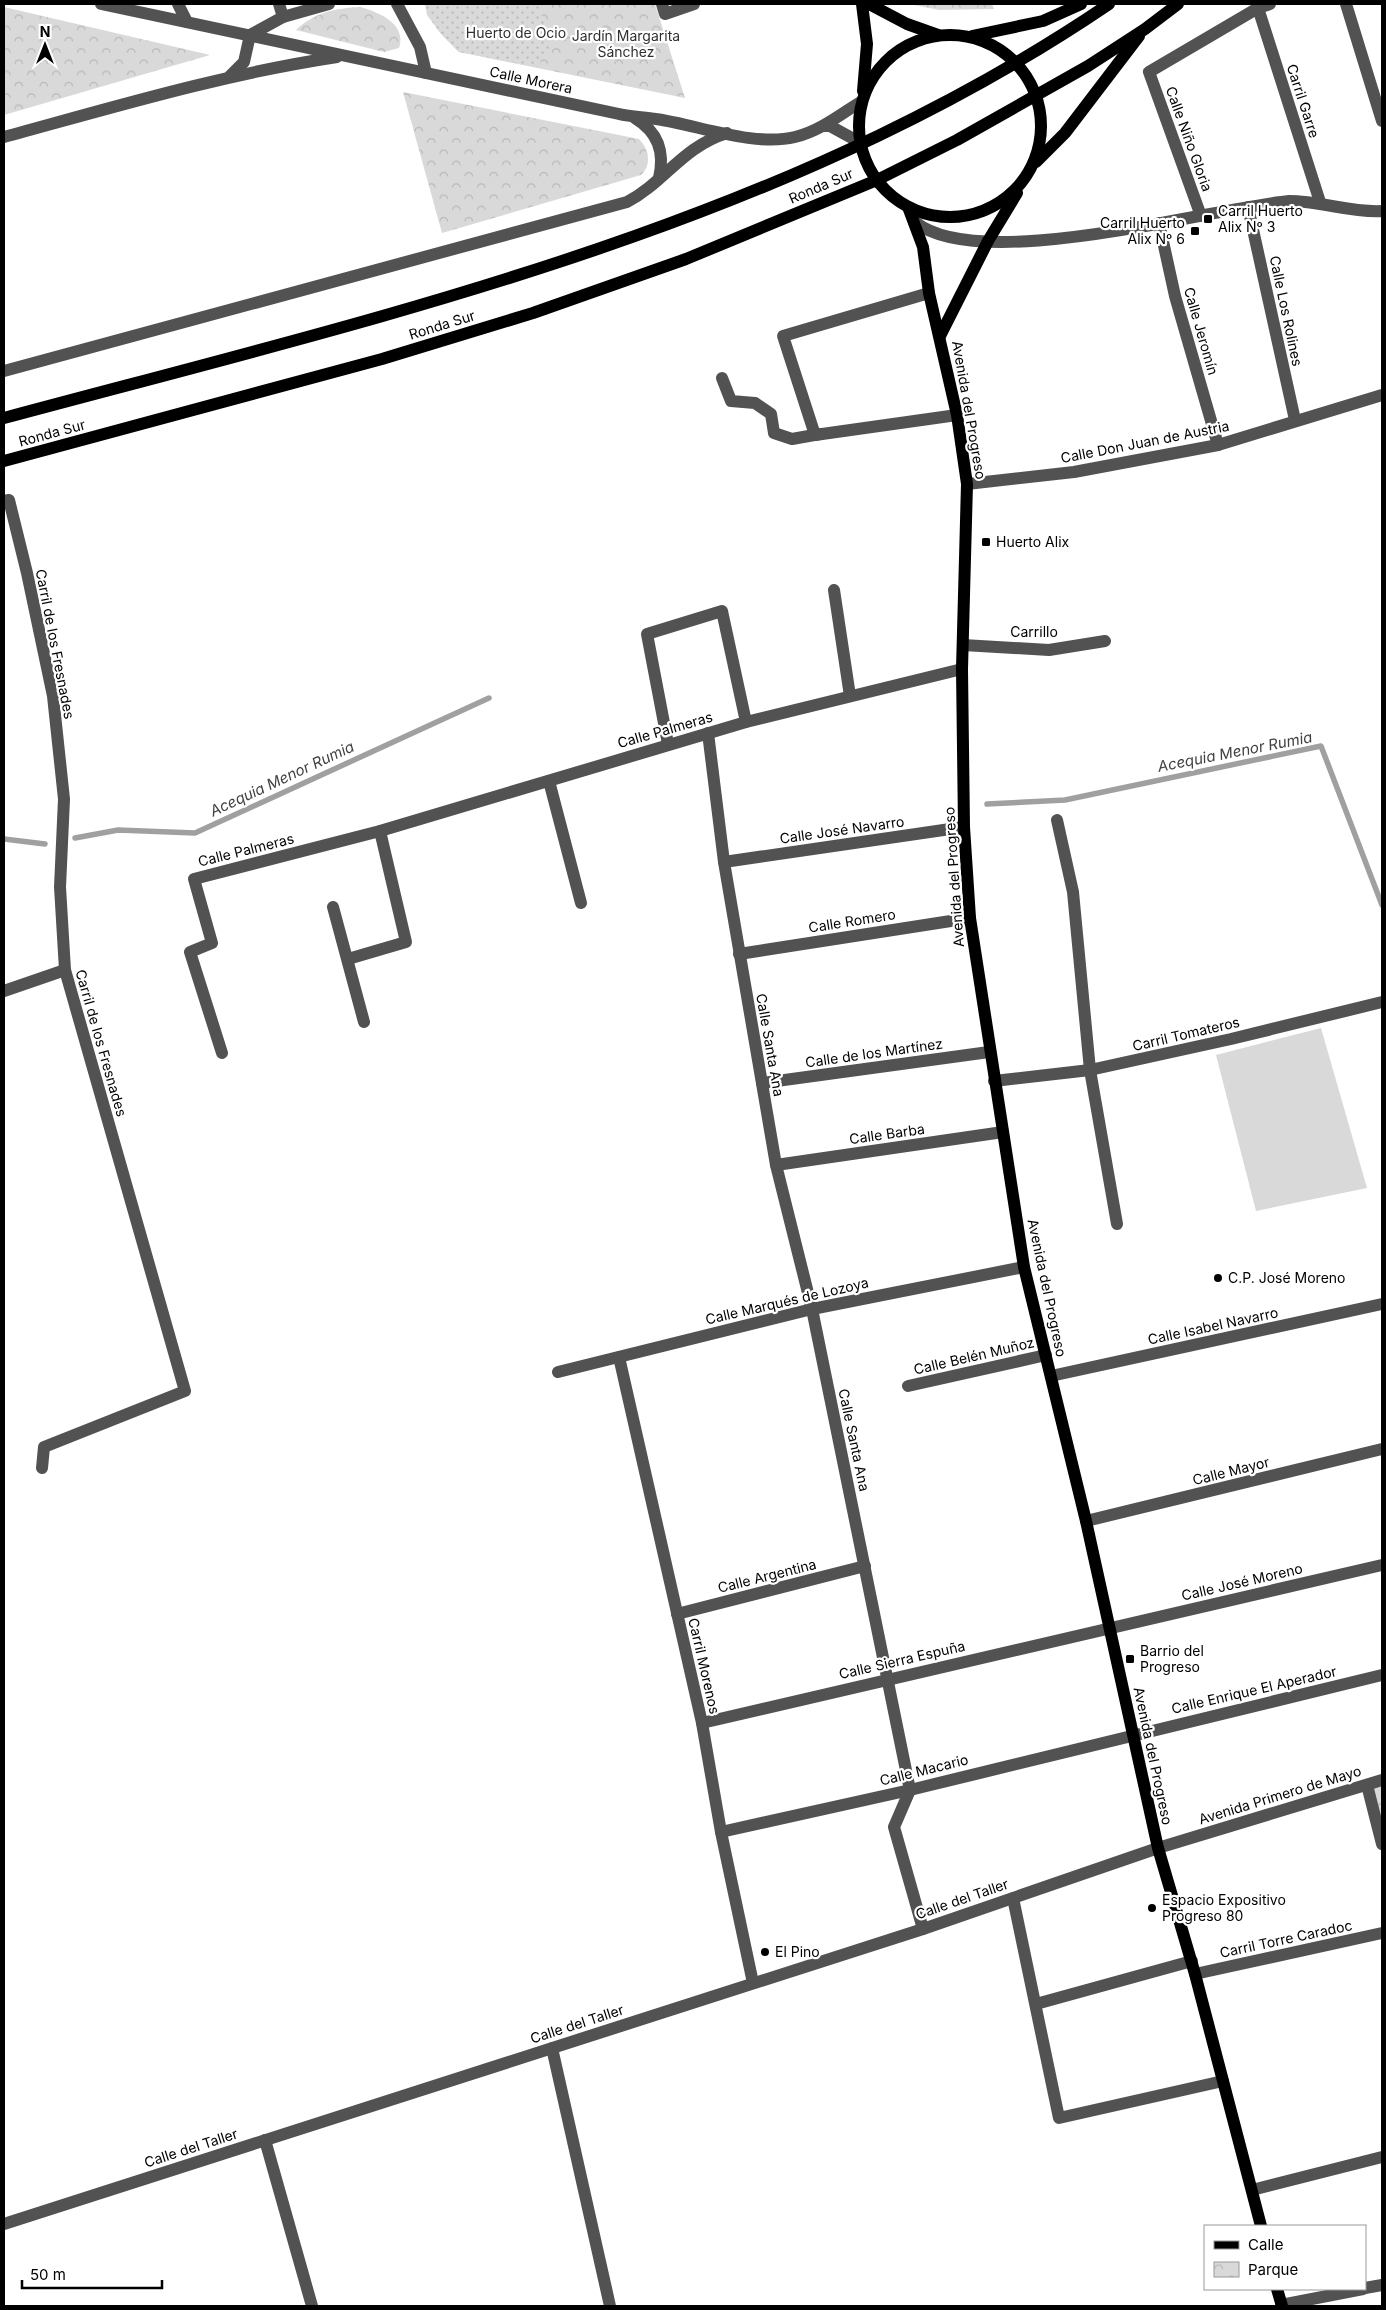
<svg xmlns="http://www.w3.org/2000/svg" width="1386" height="2310" viewBox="0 0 1386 2310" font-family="Inter,sans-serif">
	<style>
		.grass { fill: #d9d9d9 }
		.park { fill: url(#park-crowns) }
		.garden { fill: url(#garden-dots) }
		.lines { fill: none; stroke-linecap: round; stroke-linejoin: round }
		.stream { stroke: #a0a0a0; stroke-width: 5.5 }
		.minor { stroke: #525252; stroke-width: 12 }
		.major { stroke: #000; stroke-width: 12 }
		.poi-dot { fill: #000; stroke: #fff; stroke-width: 2 }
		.labels { text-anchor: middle; stroke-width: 4.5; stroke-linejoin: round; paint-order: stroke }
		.park-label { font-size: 14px; fill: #303030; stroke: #fff }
		.street-label { font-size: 14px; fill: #000; stroke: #fff }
		.poi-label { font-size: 14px; fill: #000; stroke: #fff; text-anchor: start }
		.water-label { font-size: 15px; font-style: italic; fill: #414141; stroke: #fff }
	</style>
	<defs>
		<pattern id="park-crowns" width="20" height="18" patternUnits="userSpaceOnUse" patternTransform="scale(1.25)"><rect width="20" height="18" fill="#d9d9d9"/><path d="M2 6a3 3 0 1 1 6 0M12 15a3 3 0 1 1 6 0" fill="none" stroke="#b8b8b8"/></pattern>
		<pattern id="garden-dots" width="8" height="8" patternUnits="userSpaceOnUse" patternTransform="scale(1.25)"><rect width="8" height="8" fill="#d9d9d9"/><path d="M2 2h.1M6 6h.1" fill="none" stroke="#b8b8b8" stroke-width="1.8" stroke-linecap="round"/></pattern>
	</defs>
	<rect width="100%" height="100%" fill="#fff"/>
	<polygon class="grass" points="1321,1028 1367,1188 1256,1211 1216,1055"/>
	<g class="park">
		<path d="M425,4H655L685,98L459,52C444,37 430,24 425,4Z"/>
		<polygon points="909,4 992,4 994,9 939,10"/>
		<polygon points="4,7 210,55 4,115"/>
		<path d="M360,7C379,12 407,24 399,48L384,52L296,30C313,13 336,8 360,7Z"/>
		<path d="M403,92L639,139C649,149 652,165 641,175L442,233Z"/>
		<polygon points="1382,1780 1382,1844 1367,1785"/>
	</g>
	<polygon class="garden" points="425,4 538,4 552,48 541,58 540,67 459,52 441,34 427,15"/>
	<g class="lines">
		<g class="stream">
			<polyline points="987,804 1065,800 1321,746 1382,905"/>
			<polyline points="75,838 118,830 195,833 489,698"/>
			<polyline points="4,839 45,844"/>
		</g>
		<g class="minor">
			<path d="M101,4L619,114C631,117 644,117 656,119C698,125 753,147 795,137C820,131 841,114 862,101"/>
			<polyline points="178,4 187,22"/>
			<polyline points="279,4 283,17"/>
			<polyline points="397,4 420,47 426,73"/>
			<polyline points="662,4 665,14 694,4"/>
			<polyline points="1346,4 1382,121"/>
			<polyline points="1258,8 1320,202"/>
			<polyline points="250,35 283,17 329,4"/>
			<polyline points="230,76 244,62 250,35"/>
			<path d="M635,118C658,132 665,152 659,178"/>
			<polyline points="823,126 830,126 861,143"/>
			<path d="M4,137C114,107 224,74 337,57"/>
			<polyline points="1248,207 1295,420"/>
			<polyline points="1201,216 1149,72 1258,8 1270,4"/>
			<path d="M915,222C980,274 1206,209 1289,201C1321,201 1352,213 1382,211"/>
			<polyline points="1159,223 1175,296 1218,445"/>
			<polyline points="929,293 783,336 815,435 957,415"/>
			<path d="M4,371L627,202C665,182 682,147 727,133"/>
			<polyline points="722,378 731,401 755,403 771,414 774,433 792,439 820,434"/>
			<polyline points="967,484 1074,472 1218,445 1382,395"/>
			<polyline points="4,501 9,500 27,573 53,696 64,799 60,887 65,970 185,1391 44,1447 42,1468"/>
			<polyline points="834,590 850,696"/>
			<polyline points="963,645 1049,650 1105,641"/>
			<polyline points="708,733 724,862 776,1165 812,1309 910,1790 894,1827 923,1929"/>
			<polyline points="668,744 647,634 722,611 746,722"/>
			<polyline points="549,781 581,903"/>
			<polyline points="1057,820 1073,892 1090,1070 1117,1224"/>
			<polyline points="724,862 964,827"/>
			<polyline points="333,907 364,1022"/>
			<polyline points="739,954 970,918"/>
			<polyline points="348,959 406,942 380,831"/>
			<polyline points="4,991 65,970"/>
			<polyline points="222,1053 190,952 212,943 194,879 380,831 746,722 962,669"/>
			<polyline points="994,1081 1090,1070 1231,1039 1382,1002"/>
			<polyline points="762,1083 989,1052"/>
			<polyline points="776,1165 1003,1132"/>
			<polyline points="619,1357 702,1723 721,1832 753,1983"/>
			<polyline points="558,1372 812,1309 1024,1267"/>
			<polyline points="1051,1376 1382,1304"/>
			<polyline points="908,1386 1046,1355"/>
			<polyline points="1086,1521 1382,1449"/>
			<polyline points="677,1614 865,1566"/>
			<polyline points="702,1723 1382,1565"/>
			<polyline points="1367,1785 1382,1844"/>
			<polyline points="721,1832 910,1790 1382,1675"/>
			<polyline points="1013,1898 1059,2118 1223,2081"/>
			<polyline points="1195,1974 1382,1933"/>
			<polyline points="1036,2004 1192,1961"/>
			<polyline points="552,2048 610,2306"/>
			<polyline points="265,2140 312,2306"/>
			<polyline points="1252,2190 1382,2157"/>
			<polyline points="4,2224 923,1929 1158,1848 1382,1780"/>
			<polyline points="1365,2288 1382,2285"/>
			<polyline points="1281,2305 1363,2289"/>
		</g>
		<g class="major">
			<polyline points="862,4 867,44 863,91"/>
			<polyline points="869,4 907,24 938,35"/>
			<circle cx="950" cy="126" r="91"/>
			<polyline points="972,36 1043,21 1081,4"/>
			<polyline points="1036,162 1065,133 1139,36"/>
			<polyline points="908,207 923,247 929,293 957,415 967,484 962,669 964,827 970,918 1024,1267 1086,1521 1158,1848 1195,1974 1261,2226"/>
			<polyline points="940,336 988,241 1017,193"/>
			<path d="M4,418C383,316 779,228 1109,4"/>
			<polyline points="4,461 382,359 533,313 686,259 877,180 957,140 1088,66 1145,29 1178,4"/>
			<polyline points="1277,2289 1282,2306"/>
		</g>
	</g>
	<g class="poi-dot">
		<rect x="1203" y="214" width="10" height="10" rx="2.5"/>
		<rect x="1190" y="226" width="10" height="10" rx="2.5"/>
		<rect x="981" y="537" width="10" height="10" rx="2.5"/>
		<circle cx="1218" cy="1278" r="5"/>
		<rect x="1125" y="1654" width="10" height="10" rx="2.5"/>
		<circle cx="1152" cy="1908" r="5"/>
		<circle cx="765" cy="1952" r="5"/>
	</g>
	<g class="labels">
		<g class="park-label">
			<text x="516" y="38">Huerto de Ocio</text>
			<text x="626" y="41">Jardín Margarita<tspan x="626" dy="16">Sánchez</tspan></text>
		</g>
		<g class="street-label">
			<text transform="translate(531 80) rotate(12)" y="5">Calle Morera</text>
			<text transform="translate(1303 101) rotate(72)" y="5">Carril Garre</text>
			<text transform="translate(1189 139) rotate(70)" y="5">Calle Niño Gloria</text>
			<text transform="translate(821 186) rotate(-23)" y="5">Ronda Sur</text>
			<text transform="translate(1286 311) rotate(78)" y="5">Calle Los Rolines</text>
			<text transform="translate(442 325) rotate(-17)" y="5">Ronda Sur</text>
			<text transform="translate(1201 331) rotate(74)" y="5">Calle Jeromín</text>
			<text transform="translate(969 410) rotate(80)" y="5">Avenida del Progreso</text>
			<text transform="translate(52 433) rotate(-15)" y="5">Ronda Sur</text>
			<text transform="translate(1145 442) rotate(-11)" y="5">Calle Don Juan de Austria</text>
			<text x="1034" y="637">Carrillo</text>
			<text transform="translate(55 644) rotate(79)" y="5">Carril de los Fresnades</text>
			<text transform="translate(665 730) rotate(-16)" y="5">Calle Palmeras</text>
			<text transform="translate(842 830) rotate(-8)" y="5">Calle José Navarro</text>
			<text transform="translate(246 850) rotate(-14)" y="5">Calle Palmeras</text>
			<text transform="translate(954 877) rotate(-94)" y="5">Avenida del Progreso</text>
			<text transform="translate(852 921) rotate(-9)" y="5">Calle Romero</text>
			<text transform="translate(1186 1034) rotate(-13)" y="5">Carril Tomateros</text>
			<text transform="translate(101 1043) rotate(74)" y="5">Carril de los Fresnades</text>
			<text transform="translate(770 1045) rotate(80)" y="5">Calle Santa Ana</text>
			<text transform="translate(874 1053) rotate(-8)" y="5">Calle de los Martínez</text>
			<text transform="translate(887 1134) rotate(-8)" y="5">Calle Barba</text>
			<text transform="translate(1047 1288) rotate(78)" y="5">Avenida del Progreso</text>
			<text transform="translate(787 1301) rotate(-13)" y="5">Calle Marqués de Lozoya</text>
			<text transform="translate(1213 1326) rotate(-12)" y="5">Calle Isabel Navarro</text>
			<text transform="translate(974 1356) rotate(-13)" y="5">Calle Belén Muñoz</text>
			<text transform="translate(854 1440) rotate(78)" y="5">Calle Santa Ana</text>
			<text transform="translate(1231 1471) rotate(-14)" y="5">Calle Mayor</text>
			<text transform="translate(767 1576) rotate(-14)" y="5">Calle Argentina</text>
			<text transform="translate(1242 1582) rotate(-13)" y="5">Calle José Moreno</text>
			<text transform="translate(902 1660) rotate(-13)" y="5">Calle Sierra Espuña</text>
			<text transform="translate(704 1666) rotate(77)" y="5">Carril Morenos</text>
			<text transform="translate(1254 1690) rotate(-13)" y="5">Calle Enrique El Aperador</text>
			<text transform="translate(1153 1756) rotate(78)" y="5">Avenida del Progreso</text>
			<text transform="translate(924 1770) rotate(-14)" y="5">Calle Macario</text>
			<text transform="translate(1280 1795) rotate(-17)" y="5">Avenida Primero de Mayo</text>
			<text transform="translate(962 1899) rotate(-19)" y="5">Calle del Taller</text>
			<text transform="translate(1286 1939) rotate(-12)" y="5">Carril Torre Caradoc</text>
			<text transform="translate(577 2024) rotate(-18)" y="5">Calle del Taller</text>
			<text transform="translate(191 2148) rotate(-18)" y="5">Calle del Taller</text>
		</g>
		<g class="poi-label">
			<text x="1218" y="216">Carril Huerto<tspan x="1218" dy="16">Alix Nº 3</tspan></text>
			<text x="1185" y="228" text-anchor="end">Carril Huerto<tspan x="1185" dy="16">Alix Nº 6</tspan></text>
			<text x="996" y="547">Huerto Alix</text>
			<text x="1228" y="1283">C.P. José Moreno</text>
			<text x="1140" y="1656">Barrio del<tspan x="1140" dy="16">Progreso</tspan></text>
			<text x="1162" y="1905">Espacio Expositivo<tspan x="1162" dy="16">Progreso 80</tspan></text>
			<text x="775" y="1957">El Pino</text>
		</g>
		<g class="water-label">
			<text transform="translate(1235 752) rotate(-11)" y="5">Acequia Menor Rumia</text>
			<text transform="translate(282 779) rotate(-25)" y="5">Acequia Menor Rumia</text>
		</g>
	</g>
	<rect width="1386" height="2310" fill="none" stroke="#000000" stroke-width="10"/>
	<rect x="1204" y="2225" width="162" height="65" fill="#ffffff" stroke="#999999"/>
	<rect x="1214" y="2241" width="25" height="8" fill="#000000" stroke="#999999"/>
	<text x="1248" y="2250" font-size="15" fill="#000000">Calle</text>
	<rect x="1214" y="2262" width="25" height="15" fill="url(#park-crowns)" stroke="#999999"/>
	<text x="1248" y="2275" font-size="15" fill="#000000">Parque</text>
	<g transform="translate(45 45)" stroke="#ffffff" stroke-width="4" paint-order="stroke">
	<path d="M0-4L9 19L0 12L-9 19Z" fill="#000000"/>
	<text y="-8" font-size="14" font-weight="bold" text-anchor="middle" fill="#000000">N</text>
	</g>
	<path d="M22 2280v8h140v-8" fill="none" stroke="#000000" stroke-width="2.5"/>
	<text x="30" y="2280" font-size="15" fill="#000000" stroke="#ffffff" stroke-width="4" paint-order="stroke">50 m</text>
</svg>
